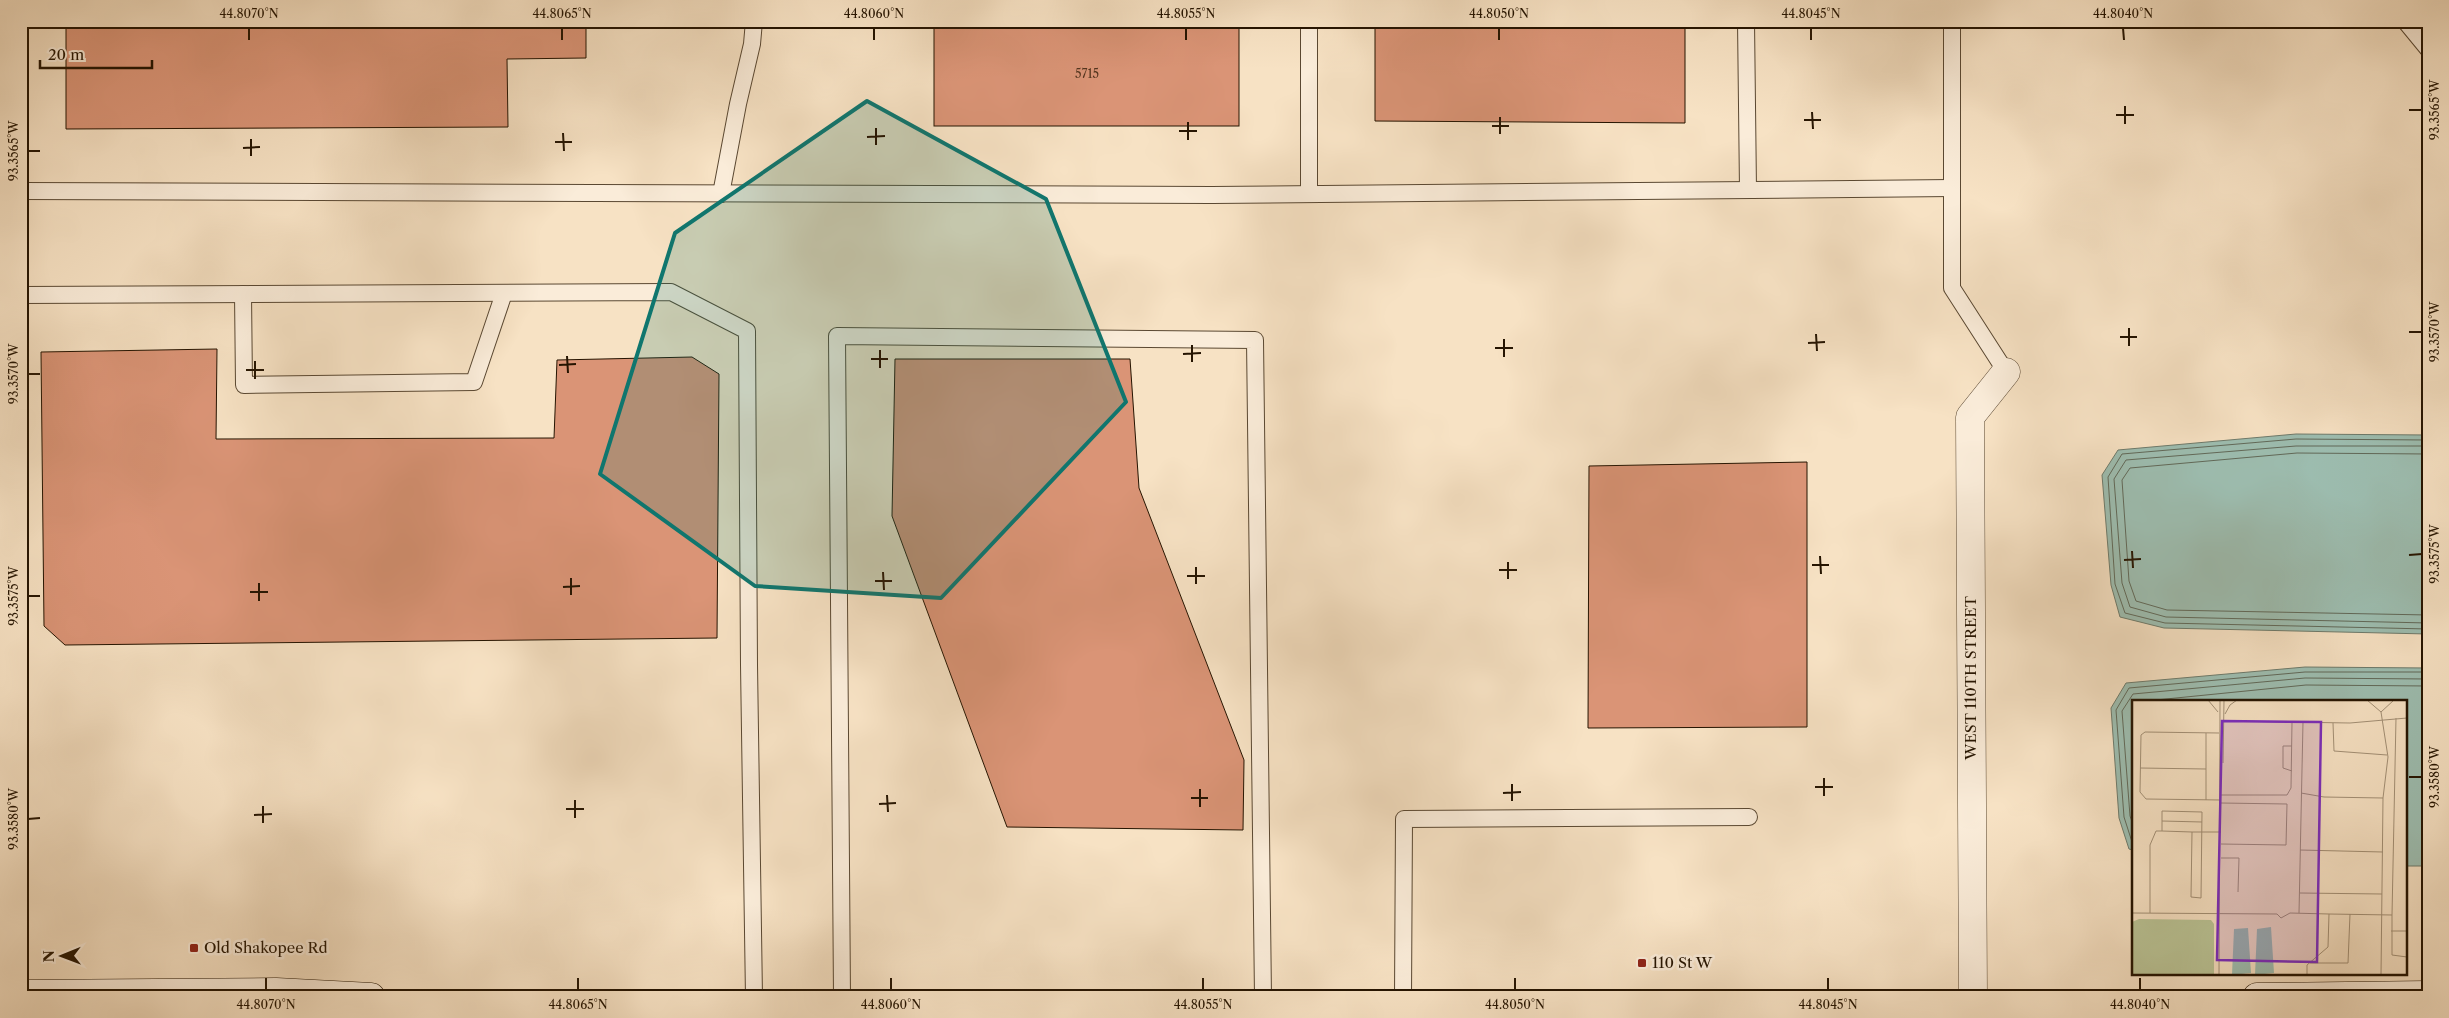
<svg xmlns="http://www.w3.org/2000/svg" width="2449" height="1018" viewBox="0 0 2449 1018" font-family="'Libre Caslon Text',serif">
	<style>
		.water { fill: #9dbeb1; stroke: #6d7a6b }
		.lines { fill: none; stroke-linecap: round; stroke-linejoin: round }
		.shore { stroke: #616959; stroke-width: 1 }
		.building { fill: #da9476; stroke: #251401 }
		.lane-casing { stroke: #5a4832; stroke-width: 18 }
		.street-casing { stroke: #5a4832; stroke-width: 29 }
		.secondary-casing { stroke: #251401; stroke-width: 29 }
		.lane { stroke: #faecd9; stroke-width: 16 }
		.street { stroke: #faecd9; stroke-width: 28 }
		.secondary { stroke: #faecd9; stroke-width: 28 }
		.marked { fill: #0f766e; fill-opacity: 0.2; stroke: #0f766e; stroke-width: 4; stroke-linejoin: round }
		.ticks { fill: none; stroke: #251401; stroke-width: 2 }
		.poi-dot { fill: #8f2418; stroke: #faecd9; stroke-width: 2 }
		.labels { text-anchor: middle; stroke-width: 5; stroke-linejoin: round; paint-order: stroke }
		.number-label { font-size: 12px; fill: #52341e }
		.street-label { font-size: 15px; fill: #251401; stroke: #faecd9 }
		.poi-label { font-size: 15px; fill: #251401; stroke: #faecd9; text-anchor: start }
		.inset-road { fill: none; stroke: #a39076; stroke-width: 1 }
		.view { fill: #7b2cbf; fill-opacity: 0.15; stroke: #7b2cbf; stroke-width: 2.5 }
		.inset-edge { fill: none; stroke: #251401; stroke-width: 2.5 }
		.neatline { fill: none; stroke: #251401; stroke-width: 2 }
		.ticks-label { font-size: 12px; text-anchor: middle; fill: #251401 }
	</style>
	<rect width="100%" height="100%" fill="#f7e2c4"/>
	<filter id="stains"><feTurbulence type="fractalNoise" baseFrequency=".004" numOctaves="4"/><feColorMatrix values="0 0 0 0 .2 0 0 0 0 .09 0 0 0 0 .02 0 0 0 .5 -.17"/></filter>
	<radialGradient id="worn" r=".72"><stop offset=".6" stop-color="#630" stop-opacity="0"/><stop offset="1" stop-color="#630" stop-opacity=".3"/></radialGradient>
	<g class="water">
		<polygon points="2296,434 2428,435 2428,634 2164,628 2120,617 2111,585 2102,475 2118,450"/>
		<polygon points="2305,667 2428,668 2428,866 2405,866 2405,702 2133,702 2133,850 2129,849 2119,818 2111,708 2126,683"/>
	</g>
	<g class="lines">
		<g class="shore">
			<polyline points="2428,440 2296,439 2122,454 2108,477 2115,584 2125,613 2165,623 2428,629"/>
			<polyline points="2428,446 2296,446 2126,460 2114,479 2122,583 2130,607 2166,617 2428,623"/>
			<polyline points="2428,454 2297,453 2130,468 2122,480 2129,581 2136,601 2167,610 2428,615"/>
			<polyline points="2136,702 2306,685 2428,686"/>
			<polyline points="2133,824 2130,816 2122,711 2133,694 2305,678 2428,679"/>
			<polyline points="2133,845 2124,817 2116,710 2129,688 2305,672 2428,672"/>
		</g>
	</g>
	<g class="building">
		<polygon points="66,21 586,21 586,58 507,59 508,127 66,129"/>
		<rect x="934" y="21" width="305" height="105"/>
		<polygon points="1375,21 1685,21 1685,123 1375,121"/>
		<polygon points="217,349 216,439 554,438 557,360 692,357 719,374 717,638 65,645 44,626 41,352"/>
		<polygon points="895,359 1130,359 1139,488 1244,760 1243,830 1007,827 892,516"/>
		<polygon points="1807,462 1807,727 1588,728 1589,466"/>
	</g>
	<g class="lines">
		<g class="lane-casing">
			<g id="lane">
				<polyline points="1746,21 1748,190"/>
				<polyline points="1952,21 1952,288 2006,372"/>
				<polyline points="2405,21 2428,49"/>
				<polyline points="21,191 1212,195 1952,188"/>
				<polyline points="721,194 738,104 752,44 754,21"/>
				<polyline points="1309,194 1309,21"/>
				<polyline points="243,294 244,385 474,382 504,293"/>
				<polyline points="21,295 671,292 747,331 749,665 754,997"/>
				<polyline points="842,997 837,336 1255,340 1263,997"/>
				<polyline points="1403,997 1404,819 1749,817"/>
			</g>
		</g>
		<g class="street-casing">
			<polyline id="street" points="1973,997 1970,417 2006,372"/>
		</g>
		<g class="secondary-casing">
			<g id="secondary">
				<polyline points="21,994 276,992 371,997"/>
				<polyline points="2257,997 2428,995"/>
			</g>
		</g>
		<use href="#lane" class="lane"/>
		<use href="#street" class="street"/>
		<use href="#secondary" class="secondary"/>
	</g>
	<path class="marked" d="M867,101L1046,199L1126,402L941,598L755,586L600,474L675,233Z"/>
	<path class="ticks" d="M249,28V40M562,28V40M874,28V40M1186,28V40M1499,28V40M1811,28V40M2123,28L2124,40M2125,106V124M2409,110H2422M1812,112L1813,129M2116,115H2134M1500,117V134M1804,120H1821M1188,122V140M1492,126H1509M876,128V145M1179,131H1197M563,133L564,151M867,137L885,136M251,139V156M555,142H572M243,148L260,147M28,151H40M2129,328V346M2409,332H2422M1816,334L1817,351M2120,337H2137M1504,339V357M1808,343L1825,342M1192,345V362M1495,348H1513M880,350V368M1183,354L1201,353M567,356L568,373M871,359H888M255,361V379M559,365L576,364M246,370H264M28,374H40M2132,551L2133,568M2409,555L2422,554M1820,556L1821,574M2124,560L2141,559M1508,562V579M1812,565H1829M1196,567V584M1499,570H1517M883,572L884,590M1187,576H1205M571,578V595M875,581H892M259,583V601M563,587L580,586M250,592H268M28,596H40M2409,777H2422M1824,778V796M1512,784V801M1815,787H1833M1200,789V807M1503,793L1521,792M887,795L888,812M1191,798H1208M575,800V818M879,804L896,803M263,806V823M566,809H584M254,815L272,814M28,819L40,818M266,978V990M578,978V990M891,978V990M1203,978V990M1515,978V990M1828,978V990M2140,978V990"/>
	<g class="poi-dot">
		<rect x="189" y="943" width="10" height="10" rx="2.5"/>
		<rect x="1637" y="958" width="10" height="10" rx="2.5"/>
	</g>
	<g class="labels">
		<g class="number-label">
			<text x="1087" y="78">5715</text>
		</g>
		<g class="street-label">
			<text transform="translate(1971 678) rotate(-90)" y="5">WEST 110TH STREET</text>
		</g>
		<g class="poi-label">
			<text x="204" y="953">Old Shakopee Rd</text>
			<text x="1652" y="968">110 St W</text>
		</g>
	</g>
	<g transform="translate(2132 700)">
		<rect width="275" height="275" fill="#f7e2c4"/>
		<path d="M7,219L79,220L82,224V275H0V222Z" fill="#bac496"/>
		<path d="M139,227L142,273L123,275L125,229ZM116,228L119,273L100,275L102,229Z" fill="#9dbeb1"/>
		<path class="inset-road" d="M76,0L86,12M235,0L249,12L256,57L251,98L249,275M249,12L262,0M93,14L98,5L105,0M92,21L218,23L275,18M201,23L202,51L255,55M87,33L13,32L9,35L8,92L14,99L89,100M0,54V107M91,63L92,0M8,68L74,69M160,71L151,68V46H160M169,93L192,97L251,98M89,95H155L159,88L160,22M74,100V33M30,121L70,122M60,132H89M89,144L154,145L155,104L89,103M168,150L251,152M89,158H107L106,192M168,193L250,194M0,213L145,214L149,218L158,213L197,214L196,247L175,265V275M18,213V145L24,131H30V111L70,112L69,198L59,197L60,132L30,131M167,213L171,22M197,214L260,215L264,18M260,215V255L275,257M259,231H275M178,263H216L218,214M87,275L88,0"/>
		<path class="view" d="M90,21L189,22L185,262L85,260Z"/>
		<rect width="275" height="275" class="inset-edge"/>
	</g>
	<rect width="2449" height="1018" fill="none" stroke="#f7e2c4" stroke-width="55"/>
	<g transform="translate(62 956) rotate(269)" stroke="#faecd9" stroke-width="4" paint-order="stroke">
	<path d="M0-4L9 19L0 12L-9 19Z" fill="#251401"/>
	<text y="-8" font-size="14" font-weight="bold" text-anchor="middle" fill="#251401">N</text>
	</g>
	<path d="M40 60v8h112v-8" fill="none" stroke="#251401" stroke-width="2.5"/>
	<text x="48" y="60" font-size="15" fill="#251401" stroke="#faecd9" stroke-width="4" paint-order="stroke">20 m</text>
	<rect x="28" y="28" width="2394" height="962" class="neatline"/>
	<g class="ticks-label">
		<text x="249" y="18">44.8070°N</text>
		<text x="562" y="18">44.8065°N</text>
		<text x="874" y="18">44.8060°N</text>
		<text x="1186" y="18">44.8055°N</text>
		<text x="1499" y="18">44.8050°N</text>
		<text x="1811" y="18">44.8045°N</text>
		<text x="2123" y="18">44.8040°N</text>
		<text transform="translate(2435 110) rotate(-90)" y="4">93.3565°W</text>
		<text transform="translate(14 151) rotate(-90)" y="4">93.3565°W</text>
		<text transform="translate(2435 332) rotate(-90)" y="4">93.3570°W</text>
		<text transform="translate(14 374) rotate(-90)" y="4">93.3570°W</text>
		<text transform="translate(2435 554) rotate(-90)" y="4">93.3575°W</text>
		<text transform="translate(14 596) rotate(-90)" y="4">93.3575°W</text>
		<text transform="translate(2435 777) rotate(-90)" y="4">93.3580°W</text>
		<text transform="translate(14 819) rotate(-90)" y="4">93.3580°W</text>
		<text x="266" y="1009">44.8070°N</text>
		<text x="578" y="1009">44.8065°N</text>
		<text x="891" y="1009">44.8060°N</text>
		<text x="1203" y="1009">44.8055°N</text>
		<text x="1515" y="1009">44.8050°N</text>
		<text x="1828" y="1009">44.8045°N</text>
		<text x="2140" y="1009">44.8040°N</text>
	</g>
	<rect width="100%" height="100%" filter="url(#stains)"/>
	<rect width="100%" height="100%" fill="url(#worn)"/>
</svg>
